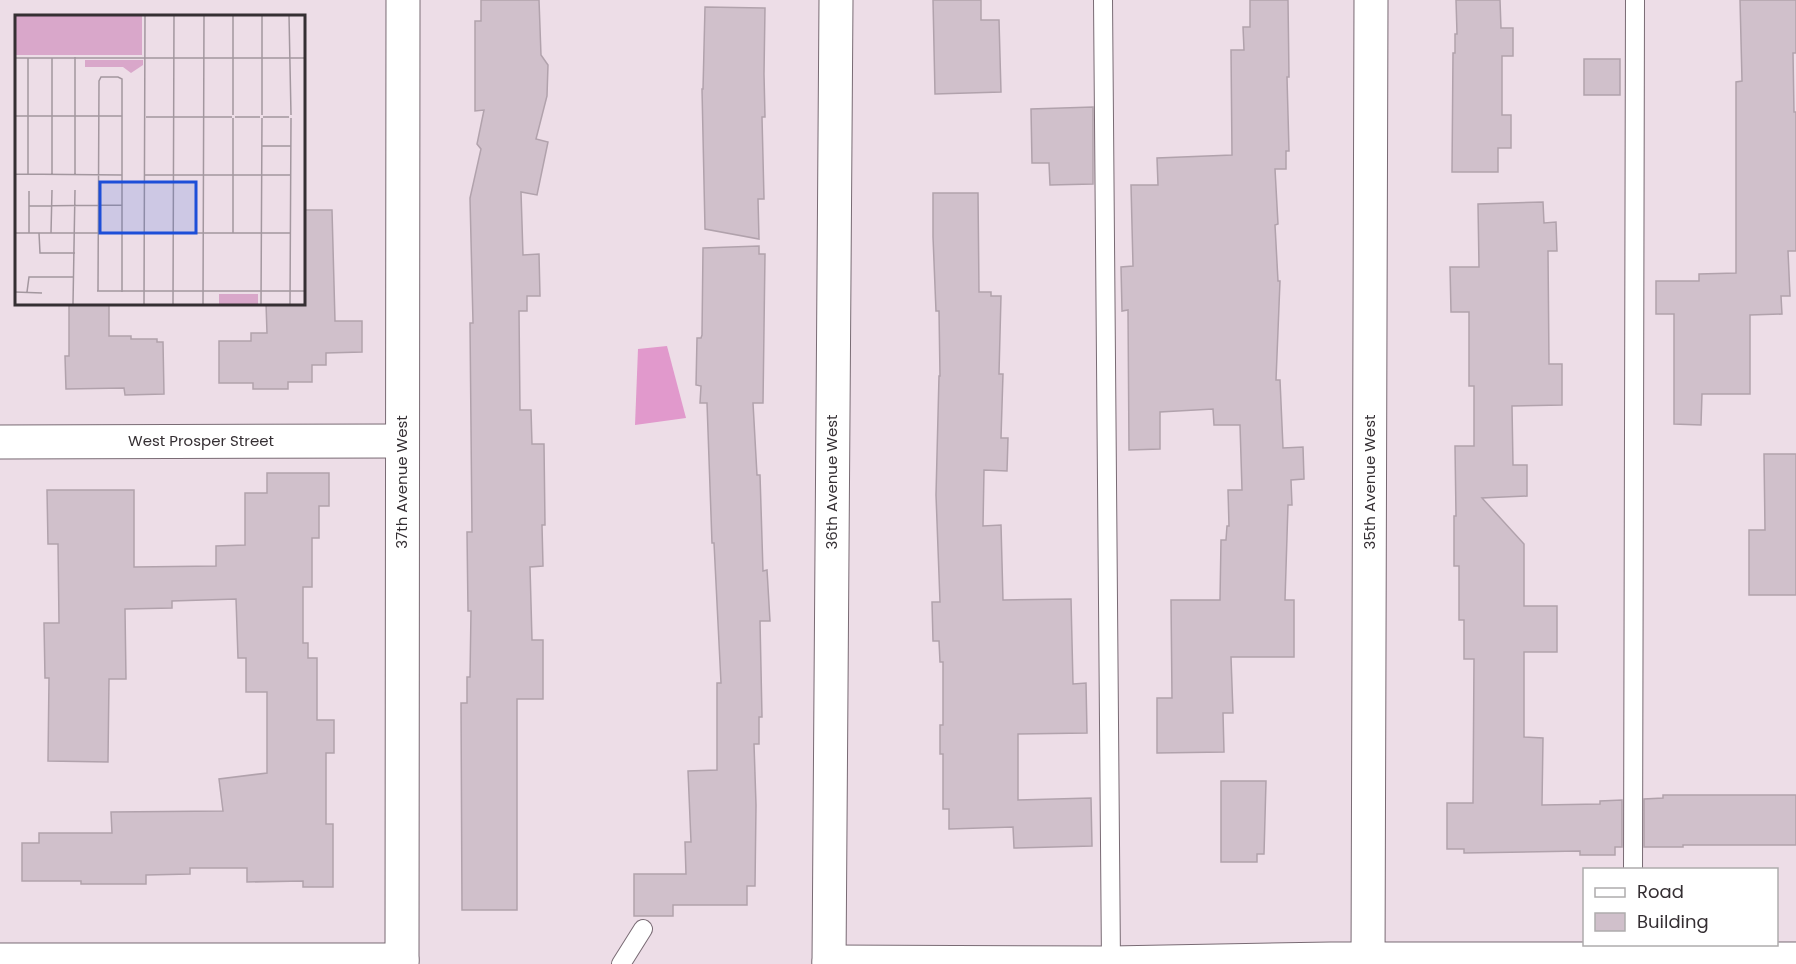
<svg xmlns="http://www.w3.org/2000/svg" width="1796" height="964" viewBox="0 0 1796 964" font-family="Poppins,sans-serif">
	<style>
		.water { fill: #e199cc }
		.building { fill: #d0c0cb; stroke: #b1a2ac; stroke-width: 1.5 }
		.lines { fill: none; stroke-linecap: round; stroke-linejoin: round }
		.lane-casing { stroke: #796b74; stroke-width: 20 }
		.street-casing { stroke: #796b74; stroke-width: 35 }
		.lane { stroke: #fff; stroke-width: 18 }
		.street { stroke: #fff; stroke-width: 33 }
		.labels { text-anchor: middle; stroke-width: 6; stroke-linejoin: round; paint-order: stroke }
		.street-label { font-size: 15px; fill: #352f33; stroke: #fff }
		.inset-road { fill: none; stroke: #a3979f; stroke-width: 1.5 }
		.view { fill: #1d4ed8; fill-opacity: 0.15; stroke: #1d4ed8; stroke-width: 3 }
		.inset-edge { fill: none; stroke: #352f33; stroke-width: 3 }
	</style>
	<rect width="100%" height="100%" fill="#eddde7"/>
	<polygon class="water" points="667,346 686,418 635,425 638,349"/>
	<g class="building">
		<polygon points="481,0 539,0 541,55 548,65 547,96 536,139 548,142 537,195 521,192 523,255 539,254 540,296 527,296 527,311 519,311 520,410 531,410 532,444 544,444 545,525 542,525 543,566 530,567 532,640 543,640 543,699 517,699 517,910 462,910 461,703 467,703 467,677 470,677 471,611 468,611 467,532 472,532 470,323 473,323 470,198 481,149 477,144 484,110 475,111 475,21 481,21"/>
		<polygon points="933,0 981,0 981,20 999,20 1001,92 935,94"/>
		<polygon points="1250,0 1288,0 1289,77 1287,77 1289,151 1286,151 1286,169 1275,169 1278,224 1275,225 1278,281 1280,281 1276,380 1280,380 1283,448 1303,447 1304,479 1291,480 1292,505 1288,505 1285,600 1294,600 1294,657 1231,657 1233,713 1223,713 1224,752 1157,753 1157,698 1172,698 1171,600 1220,600 1221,540 1226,540 1227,526 1229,526 1228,490 1242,490 1240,425 1214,425 1213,409 1160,412 1160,449 1129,450 1128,310 1122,311 1121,267 1133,266 1131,185 1158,185 1157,158 1232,155 1231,50 1244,50 1243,27 1250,27"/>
		<polygon points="1456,0 1500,0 1501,28 1513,28 1513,56 1502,56 1502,115 1511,115 1511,148 1498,148 1498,172 1452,172 1453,53 1455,53 1455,34 1457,34"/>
		<polygon points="1740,0 1796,0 1796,53 1793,53 1794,112 1796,112 1796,251 1788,251 1790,296 1781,296 1782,314 1750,315 1750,394 1702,394 1701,425 1674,424 1674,314 1656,314 1656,281 1699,281 1699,274 1736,273 1736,82 1742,81"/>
		<polygon points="705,7 765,8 764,74 765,117 762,117 764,199 758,199 759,239 705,229 702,89 703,89"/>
		<rect x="1584" y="59" width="36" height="36"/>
		<polygon points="1093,107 1093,184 1050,185 1049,163 1032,163 1031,109"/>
		<polygon points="933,193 978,193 979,292 991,292 991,296 1001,296 999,374 1003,374 1001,438 1008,438 1007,471 984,470 983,526 1001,525 1003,600 1071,599 1073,684 1086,683 1087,733 1018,734 1018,800 1091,798 1092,846 1014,848 1013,827 949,829 949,809 943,809 943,754 940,754 940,725 943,725 943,662 940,662 939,641 933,641 932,602 940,602 936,495 939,376 940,376 939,311 936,311 933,237"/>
		<polygon points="1543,202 1544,223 1556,222 1557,251 1548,251 1549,364 1562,364 1562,405 1512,406 1513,465 1527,465 1527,496 1482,498 1524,544 1524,606 1557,606 1557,652 1524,652 1524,737 1543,738 1542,805 1600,804 1600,801 1622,800 1622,847 1615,847 1615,855 1580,855 1580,851 1464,853 1464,849 1447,849 1447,803 1473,803 1474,659 1464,659 1464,620 1459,620 1459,566 1454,566 1454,516 1456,516 1455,446 1474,446 1474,386 1469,386 1469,312 1451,312 1450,267 1479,267 1478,204"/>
		<polygon points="303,210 332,210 335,321 362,321 362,352 326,353 326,365 312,365 312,382 288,382 288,389 253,389 253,383 219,383 219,341 251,341 251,333 267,333 266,303 303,303"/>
		<polygon points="759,246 759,254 765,254 763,403 753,403 757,475 760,475 763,571 767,570 770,621 760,621 762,717 759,717 759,744 754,744 756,805 755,886 747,886 747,905 673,905 673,916 634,916 634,874 686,874 685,842 691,842 688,771 717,770 717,683 721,683 714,543 712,543 707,403 700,403 701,386 696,385 697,338 701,338 702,335 703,248"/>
		<polygon points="69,303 109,303 109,336 131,336 131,339 157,339 157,342 163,342 164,394 125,395 124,388 66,389 65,356 69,356"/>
		<polygon points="1764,454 1796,454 1796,595 1749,595 1749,530 1765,530"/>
		<polygon points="267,473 329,473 329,506 319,506 319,538 312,538 312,587 303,587 303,643 308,643 308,658 317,658 317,720 334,720 334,753 326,753 326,824 333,824 333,887 303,887 303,881 247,882 247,868 190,868 190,874 146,875 146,884 81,884 81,881 22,881 22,843 39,843 39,833 112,833 111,812 223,811 219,779 267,773 267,692 246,692 246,658 238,658 236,599 172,601 172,608 125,609 126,679 109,679 108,762 48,761 49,678 45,678 44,623 59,623 58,544 48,544 47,490 134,490 134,567 216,566 216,546 245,545 245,493 267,493"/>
		<polygon points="1221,781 1266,781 1264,854 1257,854 1257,862 1221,862"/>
		<polygon points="1663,795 1796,795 1796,845 1683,845 1683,847 1644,847 1644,799 1663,798"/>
	</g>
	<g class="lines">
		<g class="lane-casing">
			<g id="lane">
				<polyline points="1103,0 1111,964"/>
				<polyline points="1633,870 1635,0"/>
				<polyline points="621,964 643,929"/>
			</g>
		</g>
		<g class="street-casing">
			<g id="street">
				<polyline points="0,442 402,441"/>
				<polyline points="0,960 402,960"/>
				<polyline points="829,962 1111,963 1331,959 1796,959"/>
				<polyline points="402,964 403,0"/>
				<polyline points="829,964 836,0"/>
				<polyline points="1368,964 1371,0"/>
			</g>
		</g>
		<use href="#lane" class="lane"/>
		<use href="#street" class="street"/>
	</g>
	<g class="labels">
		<g class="street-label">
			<text x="201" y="446">West Prosper Street</text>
			<text transform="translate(402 482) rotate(-90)" y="5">37th Avenue West</text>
			<text transform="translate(832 482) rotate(-90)" y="5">36th Avenue West</text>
			<text transform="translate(1370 482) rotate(-90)" y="5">35th Avenue West</text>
		</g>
	</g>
	<g transform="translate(15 15)">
		<rect width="290" height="290" fill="#eddde7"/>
		<path d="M0,0H127V40H0ZM70,45H128V50L116,58L108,52H70ZM204,279H243V289H204Z" fill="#d9a7ca"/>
		<path class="inset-road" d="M247,0V100M274,0L276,100M0,43H290M218,100V0M0,101H107M131,102H217M220,102H245M248,102H274M247,131H276M0,146V264M0,159L107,160M13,159V43M37,159V43M60,159V42M130,160H276M14,191L107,190M0,218H107M14,218V176M24,218L25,238H60M36,218L37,175M129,218H276M218,218V103M82,276H290M83,276L84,66L86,62H103L107,64V277M0,277L27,278M12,277L14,262H58M58,289L60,175M129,289L130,0M158,289L159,0M188,289L189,0M246,289L247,103M275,289L276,103"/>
		<path class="view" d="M85,167H181V218H85Z"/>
		<rect width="290" height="290" class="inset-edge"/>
	</g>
	<rect x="1583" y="868" width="195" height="78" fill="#ffffff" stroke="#aeacad" stroke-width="1.5"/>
	<rect x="1595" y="888" width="30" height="9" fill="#ffffff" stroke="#aeacad" stroke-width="1.5"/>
	<text x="1637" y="898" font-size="18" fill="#352f33">Road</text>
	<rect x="1595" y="913" width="30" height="18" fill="#d0c0cb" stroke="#aeacad" stroke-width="1.5"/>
	<text x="1637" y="928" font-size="18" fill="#352f33">Building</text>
</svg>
